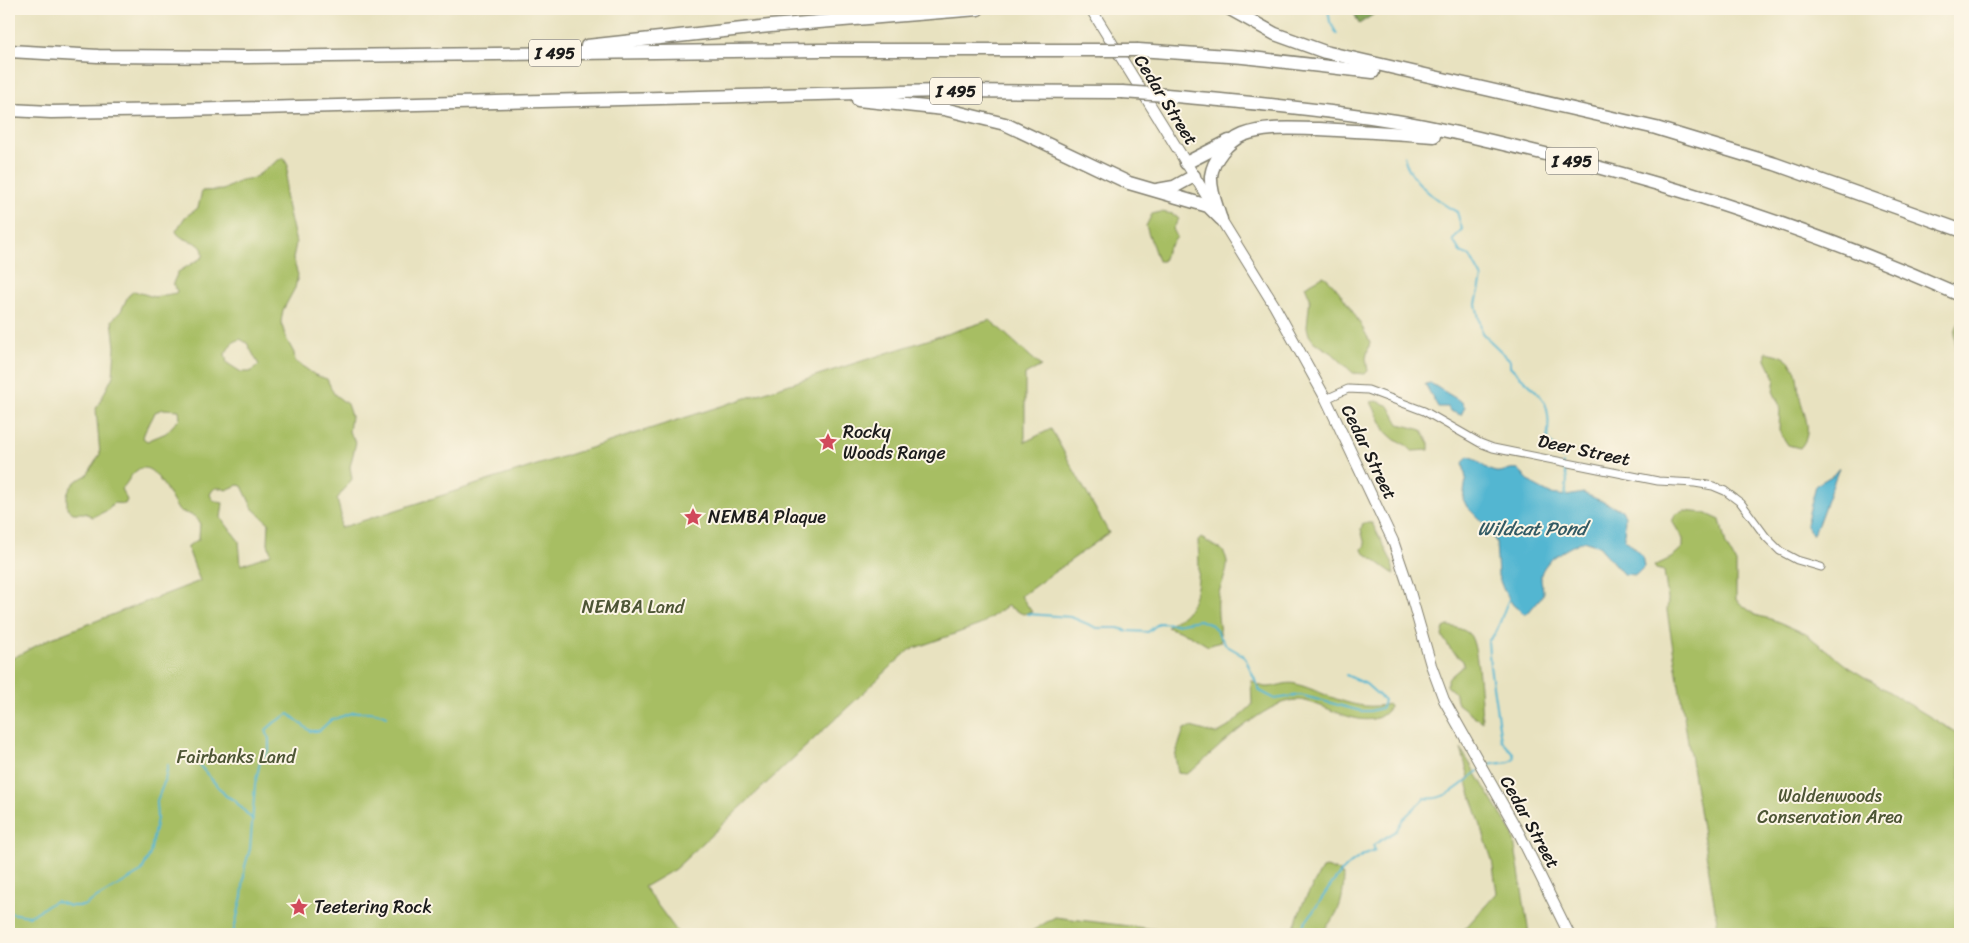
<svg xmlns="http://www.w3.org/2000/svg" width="1969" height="943" viewBox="0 0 1969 943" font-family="Sriracha,sans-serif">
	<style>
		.green { fill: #a7be63; stroke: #626d40; fill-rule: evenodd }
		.forest { fill: #85a559; stroke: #50603a }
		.water { fill: #52b6d1; stroke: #376976 }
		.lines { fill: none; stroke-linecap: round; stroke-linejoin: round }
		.stream { stroke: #52b6d1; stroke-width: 2 }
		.minor-casing { stroke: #827f6e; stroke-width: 9 }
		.secondary-casing { stroke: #827f6e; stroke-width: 12 }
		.motorway-casing { stroke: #827f6e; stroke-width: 15 }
		.minor { stroke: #fff; stroke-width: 7 }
		.secondary { stroke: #fff; stroke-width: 10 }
		.motorway { stroke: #fff; stroke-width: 12 }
		.motorway-bridge-casing { stroke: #827f6e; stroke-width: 15; stroke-linecap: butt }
		.motorway-bridge { stroke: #fff; stroke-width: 12 }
		.labels { text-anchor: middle; stroke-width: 4; stroke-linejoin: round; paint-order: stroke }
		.shield { fill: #fcf5e5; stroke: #5f5d58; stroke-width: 1 }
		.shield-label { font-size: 16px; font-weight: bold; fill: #1c1c1c }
		.street-label { font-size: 18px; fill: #1c1c1c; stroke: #fcf5e5 }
		.poi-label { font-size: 18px; fill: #1c1c1c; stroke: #fcf5e5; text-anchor: start }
		.park-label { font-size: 18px; fill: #4d5535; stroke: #fcf5e5 }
		.water-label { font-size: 19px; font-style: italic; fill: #325a64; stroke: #fcf5e5 }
	</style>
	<rect width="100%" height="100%" fill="#fcf5e5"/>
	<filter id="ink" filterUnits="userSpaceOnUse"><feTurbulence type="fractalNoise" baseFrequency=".02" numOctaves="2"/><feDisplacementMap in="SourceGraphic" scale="10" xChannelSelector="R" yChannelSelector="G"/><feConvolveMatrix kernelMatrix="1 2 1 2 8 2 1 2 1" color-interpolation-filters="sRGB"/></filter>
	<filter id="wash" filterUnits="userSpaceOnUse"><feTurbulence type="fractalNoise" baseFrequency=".0096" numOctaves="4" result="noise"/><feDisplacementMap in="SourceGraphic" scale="20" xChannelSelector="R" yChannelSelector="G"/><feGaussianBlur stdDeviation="1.12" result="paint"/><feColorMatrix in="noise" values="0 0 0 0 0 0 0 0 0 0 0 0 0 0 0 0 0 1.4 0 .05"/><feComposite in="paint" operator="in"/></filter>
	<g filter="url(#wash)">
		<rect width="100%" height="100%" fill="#e8e2c0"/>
		<g class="green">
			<path d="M284,158L288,166L285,195L296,243L293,259L298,275L295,288L283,310L281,322L286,338L294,353L295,361L315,375L327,379L334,394L347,404L351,416L349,432L356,442L350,467L352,479L337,499L341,515L340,528L990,320L1041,366L1025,375V442L1051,429L1109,533L1021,596L1032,612L1023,614L1007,606L980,625L909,650L675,869L644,887L679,934H9V660L49,639L200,581L188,549V546L199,539L200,522L194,516L179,511C170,499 153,456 136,471C129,476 128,484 121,489L127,500L125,504L113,503L108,510L93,517L85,513H73L67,508V495L70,488L76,481L87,475L100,454L96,409L113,376L115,347L112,320L121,311L128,296L134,291L154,297L176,293L177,291L173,283L178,272L203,257C206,238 181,244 176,231L185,217L198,208L202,191L223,190L241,180L254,178L280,159ZM240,339L247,343L259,365L250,372H241L227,363L225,354L232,343ZM163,409L179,410L180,418L166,433L147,441L143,438C144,430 152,421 155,412ZM238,485L242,486L253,509L269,523L268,543L271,554L241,565L239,541L221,518L223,503L214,501L210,495C213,486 219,487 226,490Z"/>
			<polygon points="1161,212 1173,214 1179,219 1173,229 1177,237 1167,250 1163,261 1158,261 1146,226 1152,214"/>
			<path d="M1323,276C1335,280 1364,329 1370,342L1366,358L1368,371L1365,374L1353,373L1332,353L1314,342L1309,335L1307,327L1310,298L1305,286Z"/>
			<path d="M1960,322V361C1956,351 1951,331 1960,322Z"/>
			<path d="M1766,352C1775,354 1785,355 1791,363C1798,372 1797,381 1799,392C1801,410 1816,431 1800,448L1788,445L1779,431L1780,406L1773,391L1775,378L1766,359Z"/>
			<polygon points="1377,401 1389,406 1399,424 1422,430 1429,443 1429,450 1412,451 1406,445 1395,440 1386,432 1371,402"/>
			<polygon points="1684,511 1705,513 1720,520 1726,545 1736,563 1736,600 1755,615 1774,620 1806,634 1848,667 1960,735 1960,934 1719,934 1667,611 1668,599 1664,571 1656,569 1654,566 1671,558 1683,547 1683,539 1672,521 1676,514"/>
			<polygon points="1363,523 1372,523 1392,562 1394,574 1363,552 1362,549 1365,545 1361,529"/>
			<path d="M1201,538L1222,550C1235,567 1219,582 1218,599C1217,613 1219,626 1221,639L1220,642L1208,646L1190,635L1167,627C1173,620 1183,618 1188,610C1201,592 1199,562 1198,541Z"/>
			<path d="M1448,626C1454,627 1464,629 1469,634C1479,643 1481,706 1482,722L1458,704L1454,692L1447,686L1448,679L1464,665L1463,661L1451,650L1442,636L1444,628Z"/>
			<path d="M1251,680C1255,683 1260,686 1265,687C1275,688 1286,681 1296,684C1328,693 1354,713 1389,704L1390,707C1369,739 1323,700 1297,700C1266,700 1216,750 1193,770L1186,774L1178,773L1175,756L1184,729L1191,727L1216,734L1230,726L1252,705Z"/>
			<polygon points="1461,749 1513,834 1529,934 1460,934 1497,893 1492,860 1466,780 1469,777"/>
			<path d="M1326,868L1338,871L1344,877C1343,904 1339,914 1320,934H1291L1304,901L1322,869Z"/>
			<polygon points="1055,917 1194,934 1027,934"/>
		</g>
		<polygon class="forest" points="1352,9 1382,9 1359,24"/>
		<g class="water">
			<polygon points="1430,383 1462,402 1465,407 1461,415 1450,411 1448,407 1438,407 1425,384"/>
			<path d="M1468,456C1479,459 1484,470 1496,472C1504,473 1509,467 1517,469L1535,486L1550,494L1567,496L1583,493L1622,510L1625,516L1624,538L1642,555L1644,567L1636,575L1623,574L1599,546L1583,541C1570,547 1544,559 1541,575C1540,582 1544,588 1543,595L1527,614L1523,613L1513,605L1504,591L1498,576L1496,542L1485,525L1467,507L1463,499L1466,479L1463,463Z"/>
			<polygon points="1839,468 1817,527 1812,535 1806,524 1816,485 1833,475"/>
		</g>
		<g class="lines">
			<g class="stream">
				<polyline points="1328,9 1330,22 1337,34"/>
				<path d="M1404,156C1409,180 1436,201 1457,212L1462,229L1453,240L1460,252L1470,256L1482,278L1476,304L1482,333L1510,360V366C1537,395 1554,396 1547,440L1560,452L1562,459"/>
				<polyline points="1563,464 1567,480 1565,498"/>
				<polyline points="1027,614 1071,617 1097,628 1118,628 1128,631 1148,632 1159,623 1176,624 1199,620 1212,625 1227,646 1243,655 1247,662 1260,691 1275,699 1300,695 1361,711 1370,711 1382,708 1384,700 1366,684 1346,675"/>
				<path d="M1486,765L1510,762L1514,759L1513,753L1501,740L1490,666L1488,641C1501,631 1501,612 1510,598"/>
				<polyline points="200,766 226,796 234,800 253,820"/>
				<polyline points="9,913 30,916 55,901 70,906 83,906 141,872 150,854 157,818 156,803 165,780 168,765"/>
				<path d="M233,934L242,896L245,866L250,849L255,785L260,762L269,750V739L266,730L275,722L289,714L310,731H319L332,719C337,719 339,717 343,716C357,710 374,711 387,716"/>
				<path d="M1296,934C1323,904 1335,863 1375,850L1373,845L1396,831L1403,819L1425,798C1444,802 1464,783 1478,771"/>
			</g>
		</g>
	</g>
	<g filter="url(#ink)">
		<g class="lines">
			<g class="minor-casing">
				<polyline id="minor" points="1326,399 1348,389 1368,390 1424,411 1480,443 1493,448 1658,481 1695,483 1713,486 1725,491 1741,503 1766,537 1780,551 1797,560 1821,567"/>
			</g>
			<g class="secondary-casing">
				<polyline id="secondary" points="1091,9 1274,305 1326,399 1393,541 1408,585 1431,665 1444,700 1520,835 1569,934"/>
			</g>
			<g class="motorway-casing">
				<g id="motorway">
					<polyline points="1230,9 1275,34 1325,52 1656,128 1775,164 1960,230"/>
					<polyline points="587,46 770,26 978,9"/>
					<polyline points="1138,50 1243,57 1373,72"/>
					<polyline points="9,51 98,56 248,57 821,50 1101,50"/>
					<path d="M1166,95C1243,102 1320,109 1396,121C1441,128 1485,140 1529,150C1678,185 1821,233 1960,295"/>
					<polyline points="858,100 944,109 1005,124 1129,183 1208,206 1221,219"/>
					<polyline points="9,110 51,112 179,110 941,91 1122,92"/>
					<polyline points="1186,163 1229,141"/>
					<polyline points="1157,190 1174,187 1194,176"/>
					<path d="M1220,217C1216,204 1210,190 1211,176C1213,160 1228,141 1243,135C1267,126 1294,129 1319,129C1358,131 1396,133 1434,136"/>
				</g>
			</g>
			<use href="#minor" class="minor"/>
			<use href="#secondary" class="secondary"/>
			<use href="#motorway" class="motorway"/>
			<g class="motorway-bridge-casing">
				<g id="motorway-bridge">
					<polyline points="1101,50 1138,50"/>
					<polyline points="1122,92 1166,95"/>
				</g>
			</g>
			<use href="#motorway-bridge" class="motorway-bridge"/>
		</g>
	</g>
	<defs>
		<g id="sight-bare" transform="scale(1.5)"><path d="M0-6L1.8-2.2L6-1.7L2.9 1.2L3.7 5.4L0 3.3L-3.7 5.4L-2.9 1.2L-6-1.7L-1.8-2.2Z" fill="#d1495b" stroke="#fcf5e5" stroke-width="2.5" paint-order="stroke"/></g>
	</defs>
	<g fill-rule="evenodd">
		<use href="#sight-bare" x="828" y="442"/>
		<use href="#sight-bare" x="693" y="517"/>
		<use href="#sight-bare" x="299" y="907"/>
	</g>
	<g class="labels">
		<g class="shield">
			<rect x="529" y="39.5" width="52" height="27" rx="4"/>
			<rect x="930" y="77.5" width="52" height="27" rx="4"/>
			<rect x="1546" y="147.5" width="52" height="27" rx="4"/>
		</g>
		<g class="shield-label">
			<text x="555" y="59">I 495</text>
			<text x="956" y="97">I 495</text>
			<text x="1572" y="167">I 495</text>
		</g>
		<g class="street-label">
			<text transform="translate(1166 100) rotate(58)" y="6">Cedar Street</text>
			<text transform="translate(1584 450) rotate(12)" y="6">Deer Street</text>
			<text transform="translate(1369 452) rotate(64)" y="6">Cedar Street</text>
			<text transform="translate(1530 822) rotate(61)" y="6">Cedar Street</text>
		</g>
		<g class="poi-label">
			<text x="843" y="438">Rocky<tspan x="843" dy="21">Woods Range</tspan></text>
			<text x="708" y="523">NEMBA Plaque</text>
			<text x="314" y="913">Teetering Rock</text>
		</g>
		<g class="park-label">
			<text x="633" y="613">NEMBA Land</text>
			<text x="236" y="763">Fairbanks Land</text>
			<text x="1830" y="802">Waldenwoods<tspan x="1830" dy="21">Conservation Area</tspan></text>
		</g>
		<g class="water-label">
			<text x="1532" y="535">Wildcat Pond</text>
		</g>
	</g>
	<rect width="1969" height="943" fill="none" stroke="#fcf5e5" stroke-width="30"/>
</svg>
